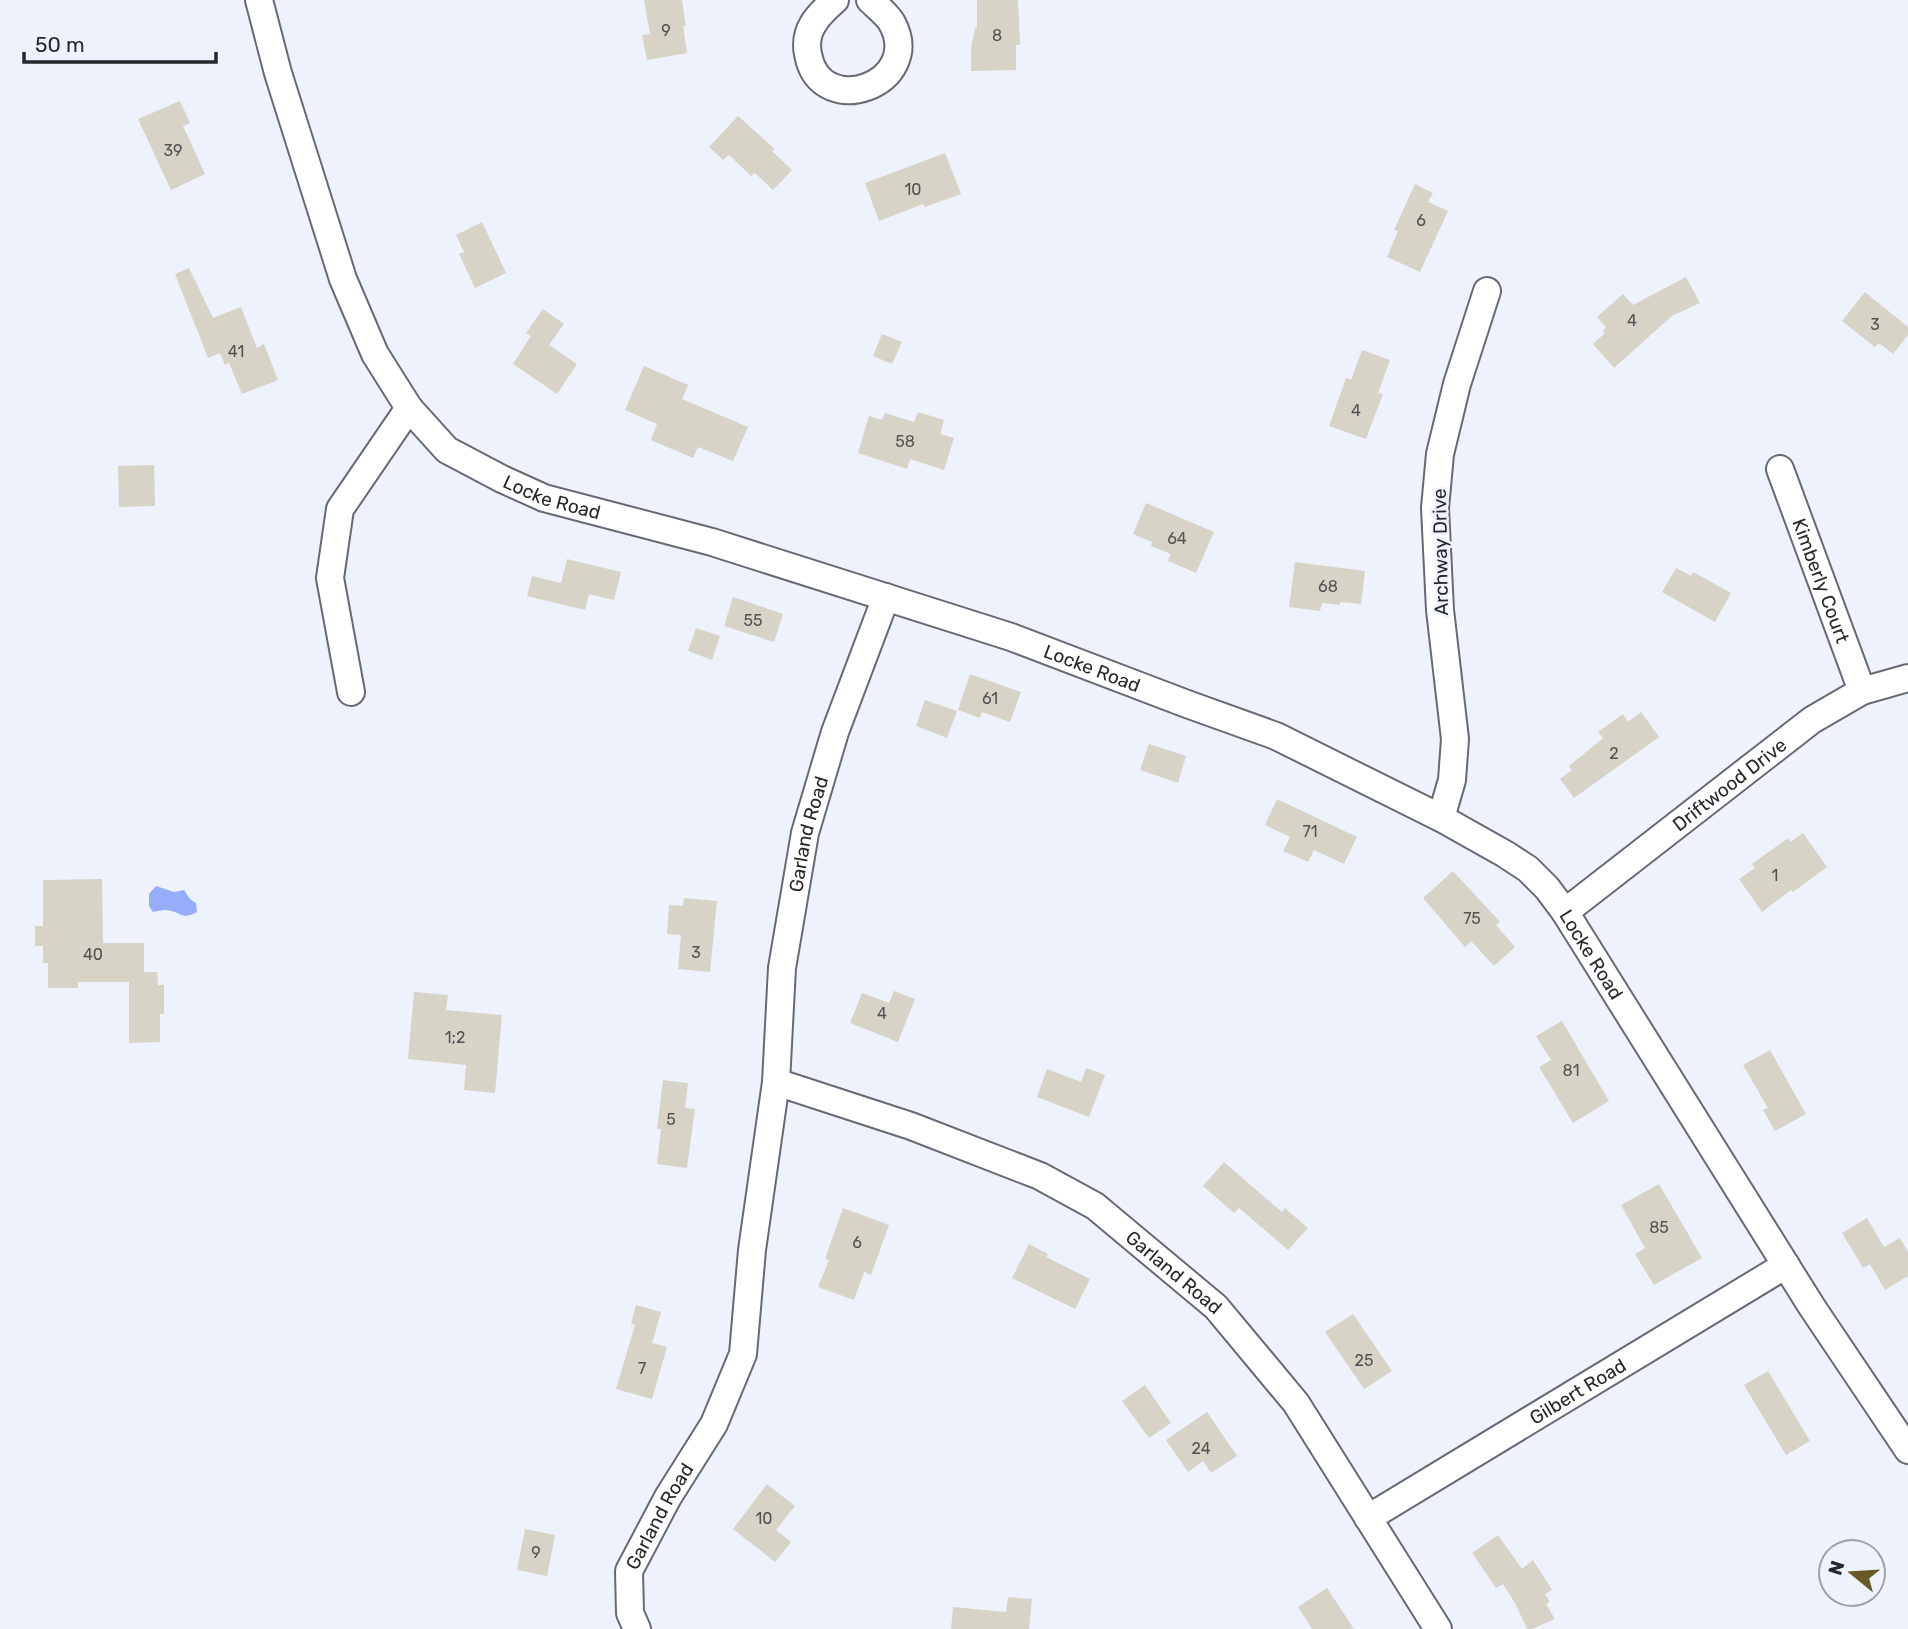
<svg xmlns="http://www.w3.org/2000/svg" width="1908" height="1629" viewBox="0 0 1908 1629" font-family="Rubik,sans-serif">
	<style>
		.water { fill: #96aef9 }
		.building { fill: #d7d3c6 }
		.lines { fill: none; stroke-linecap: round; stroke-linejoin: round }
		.minor-casing { stroke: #666a75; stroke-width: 30 }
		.minor { stroke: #fff; stroke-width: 26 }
		.labels { text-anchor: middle; stroke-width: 5; stroke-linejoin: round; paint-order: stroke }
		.number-label { font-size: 16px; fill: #525252 }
		.street-label { font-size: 19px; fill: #25272b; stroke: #eef2fd }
	</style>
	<rect width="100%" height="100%" fill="#eef2fd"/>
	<path class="water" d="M156,886L174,892L184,890L190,899L196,903L197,912C181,921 180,911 166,910C162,910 158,911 153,912L149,906V894Z"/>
	<g class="building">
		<polygon points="644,0 682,0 686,26 683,26 687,53 647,60 642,35 650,34"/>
		<polygon points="977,0 1018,0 1020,45 1016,45 1016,70 971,71 971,48 975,29 977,27"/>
		<polygon points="180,101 190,123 183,126 205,174 171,190 138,119"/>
		<polygon points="738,116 775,149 772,151 792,170 773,190 755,173 751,176 729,155 723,160 709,147"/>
		<polygon points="945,153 961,194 925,207 923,204 879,221 865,183"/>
		<polygon points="1415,184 1433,193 1428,202 1448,211 1420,272 1387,257 1398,231 1394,230"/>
		<polygon points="482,222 506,273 475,288 459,254 464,252 456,235"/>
		<polygon points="189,268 213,318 241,307 257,348 264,344 278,380 242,394 229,363 225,365 220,353 208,358 175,274"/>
		<polygon points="1686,277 1700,303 1672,316 1614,368 1593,344 1605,333 1603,331 1606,327 1597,317 1623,294 1633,305"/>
		<polygon points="1865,292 1908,327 1908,335 1893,354 1879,343 1875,347 1842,321"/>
		<polygon points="543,309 564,324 549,345 577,364 557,394 513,364 531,336 526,333"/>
		<polygon points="882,334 902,342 892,364 873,356"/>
		<polygon points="1362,350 1390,360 1378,393 1383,394 1366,439 1329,426 1346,378 1351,380"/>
		<polygon points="644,366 688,385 682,399 748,427 733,461 698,447 693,458 651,440 657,424 625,410"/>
		<polygon points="918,412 944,420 940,434 954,438 944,470 910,459 907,469 858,453 869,416 882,420 885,413 914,422"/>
		<polygon points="154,465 155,506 119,507 118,466"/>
		<polygon points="1146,503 1214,532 1196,573 1168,561 1171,554 1151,546 1152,542 1133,534"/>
		<polygon points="567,559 621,572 614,600 589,594 585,610 527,596 532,576 561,583"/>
		<polygon points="1295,562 1365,571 1361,604 1340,602 1340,605 1322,603 1320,611 1289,607"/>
		<polygon points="1676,568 1691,576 1693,572 1731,593 1715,622 1662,592"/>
		<polygon points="733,597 783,614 774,642 724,626"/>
		<polygon points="696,628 720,636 712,660 688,651"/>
		<polygon points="970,674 1021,692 1010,722 982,712 980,718 958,710"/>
		<polygon points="925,700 957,711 947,738 916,726"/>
		<polygon points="1641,712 1659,737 1574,798 1560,779 1572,770 1569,766 1603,738 1598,732 1623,714 1628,722"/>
		<polygon points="1149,744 1186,756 1178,783 1140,770"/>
		<polygon points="1277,799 1357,837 1344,864 1314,850 1308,862 1283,851 1290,837 1265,825"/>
		<polygon points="1803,833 1827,867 1793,892 1791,890 1762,912 1739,879 1755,868 1752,864 1788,838 1790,842"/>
		<polygon points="1453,871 1500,922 1496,925 1515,947 1494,966 1471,941 1465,947 1423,898"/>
		<polygon points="102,879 103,943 144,943 144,972 157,972 158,985 164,985 164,1014 160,1014 160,1042 129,1043 129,982 78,982 78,988 48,988 48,963 43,963 43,946 35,946 35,926 43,926 43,880"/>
		<polygon points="684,898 717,901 710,972 678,969 681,935 667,934 669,905 683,906"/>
		<polygon points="894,991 915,999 898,1042 850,1023 862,993 889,1003"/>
		<polygon points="414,992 448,995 446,1010 502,1015 495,1093 464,1090 466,1065 408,1059"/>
		<polygon points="1562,1021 1609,1101 1573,1123 1539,1067 1551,1060 1536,1036"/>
		<polygon points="1770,1050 1806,1114 1775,1131 1763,1110 1768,1108 1743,1065"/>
		<polygon points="1086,1068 1105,1075 1089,1117 1037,1097 1047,1069 1081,1082"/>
		<polygon points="663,1080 688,1083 685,1108 695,1109 687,1168 657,1164 661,1129 657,1129"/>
		<polygon points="1224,1162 1282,1212 1285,1208 1308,1228 1288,1250 1239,1208 1234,1213 1203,1186"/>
		<polygon points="1659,1184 1702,1258 1654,1285 1635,1254 1645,1248 1621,1205"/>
		<polygon points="843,1208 889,1225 871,1275 864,1272 854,1300 818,1287 829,1260 825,1259"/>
		<polygon points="1867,1218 1884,1247 1900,1238 1908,1252 1908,1276 1885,1290 1870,1264 1863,1268 1842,1233"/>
		<polygon points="1029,1244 1048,1254 1046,1257 1090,1279 1075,1309 1012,1278"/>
		<polygon points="636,1305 661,1312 652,1343 667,1347 652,1399 616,1389 635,1325 631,1324"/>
		<polygon points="1353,1314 1392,1371 1364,1389 1325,1332"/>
		<polygon points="1768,1371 1810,1441 1786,1455 1744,1385"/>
		<polygon points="1145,1385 1171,1423 1149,1438 1122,1401"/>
		<polygon points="1207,1412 1237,1456 1211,1473 1203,1461 1188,1472 1166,1440"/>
		<polygon points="767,1484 795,1506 776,1530 791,1542 775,1562 733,1529"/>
		<polygon points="525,1529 555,1535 547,1576 517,1570"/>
		<polygon points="1498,1535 1522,1569 1533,1560 1552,1590 1545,1594 1550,1602 1546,1604 1555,1619 1532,1629 1527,1629 1515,1603 1503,1584 1496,1588 1472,1553"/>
		<polygon points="1327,1588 1354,1629 1312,1629 1298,1607"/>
		<polygon points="1008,1597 1032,1599 1029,1629 951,1629 953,1607 1006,1612"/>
	</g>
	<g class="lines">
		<g class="minor-casing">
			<g id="minor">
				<path id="s1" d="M259,0L278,73L343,279L375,354L409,408L447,450L502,479L544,498L712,542L1011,637L1187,704L1276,736L1441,818L1505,854L1528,869L1547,888L1565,912L1812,1307L1908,1450"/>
				<path d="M835,0C818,15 803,30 808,54C820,122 925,84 892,23C887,14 877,7 870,0"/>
				<path id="s2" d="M1780,469L1862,691"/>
				<polyline points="351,692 330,578 340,509 409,408"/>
				<polyline points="1441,818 1452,780 1455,739 1440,610 1435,508 1440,454 1457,384 1487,291"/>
				<path id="s3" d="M1565,912L1812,720L1862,691L1908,678"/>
				<path id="s4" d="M776,1082L911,1126L1040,1176L1095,1206L1216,1307L1296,1403L1438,1629"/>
				<path id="s5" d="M1368,1518L1786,1265"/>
				<path id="s6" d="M637,1629L630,1613L629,1571L668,1497L714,1424L743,1354L752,1250L776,1082L782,968L805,833L835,732L886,597"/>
			</g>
		</g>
		<use href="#minor" class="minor"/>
	</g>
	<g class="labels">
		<g class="number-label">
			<text x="666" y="36">9</text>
			<text x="997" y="41">8</text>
			<text x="173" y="156">39</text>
			<text x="913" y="195">10</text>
			<text x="1421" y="226">6</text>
			<text x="1632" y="326">4</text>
			<text x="1875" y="330">3</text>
			<text x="236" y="357">41</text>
			<text x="1356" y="416">4</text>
			<text x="905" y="447">58</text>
			<text x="1177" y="544">64</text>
			<text x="1328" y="592">68</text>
			<text x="753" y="626">55</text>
			<text x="990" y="704">61</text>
			<text x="1614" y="759">2</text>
			<text x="1310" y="837">71</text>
			<text x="1775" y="881">1</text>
			<text x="1472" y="924">75</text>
			<text x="696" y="958">3</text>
			<text x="93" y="960">40</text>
			<text x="882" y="1019">4</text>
			<text x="455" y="1043">1;2</text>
			<text x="1571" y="1076">81</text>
			<text x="671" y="1125">5</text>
			<text x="1659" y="1233">85</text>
			<text x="857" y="1248">6</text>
			<text x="1364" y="1366">25</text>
			<text x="642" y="1374">7</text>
			<text x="1201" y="1454">24</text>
			<text x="764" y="1524">10</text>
			<text x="536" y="1558">9</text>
		</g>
		<g class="street-label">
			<text dy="7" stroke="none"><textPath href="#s1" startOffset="609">Locke Road</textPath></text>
			<text transform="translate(1440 552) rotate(-91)" y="7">Archway Drive</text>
			<text dy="7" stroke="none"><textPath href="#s2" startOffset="119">Kimberly Court</textPath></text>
			<text dy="7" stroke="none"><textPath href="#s1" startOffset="1176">Locke Road</textPath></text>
			<text dy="7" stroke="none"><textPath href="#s3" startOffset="208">Driftwood Drive</textPath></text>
			<text dy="7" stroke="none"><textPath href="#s6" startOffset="830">Garland Road</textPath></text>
			<text dy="7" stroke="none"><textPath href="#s1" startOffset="1764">Locke Road</textPath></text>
			<text dy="7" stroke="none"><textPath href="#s4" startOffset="446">Garland Road</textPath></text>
			<text dy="7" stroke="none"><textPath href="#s5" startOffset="245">Gilbert Road</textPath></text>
			<text dy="7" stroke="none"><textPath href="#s6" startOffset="122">Garland Road</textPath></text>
		</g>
	</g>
	<g transform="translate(1852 1573) rotate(288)"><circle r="33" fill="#eef2fd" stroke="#9ea1a9" stroke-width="2"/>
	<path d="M0-5L12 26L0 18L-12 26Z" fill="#685926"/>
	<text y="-10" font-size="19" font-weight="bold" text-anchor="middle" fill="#25272b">N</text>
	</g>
	<path d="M24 52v10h192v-10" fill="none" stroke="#25272b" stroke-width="3.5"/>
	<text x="35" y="52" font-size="21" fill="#25272b" stroke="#eef2fd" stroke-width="5" paint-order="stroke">50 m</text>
</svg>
